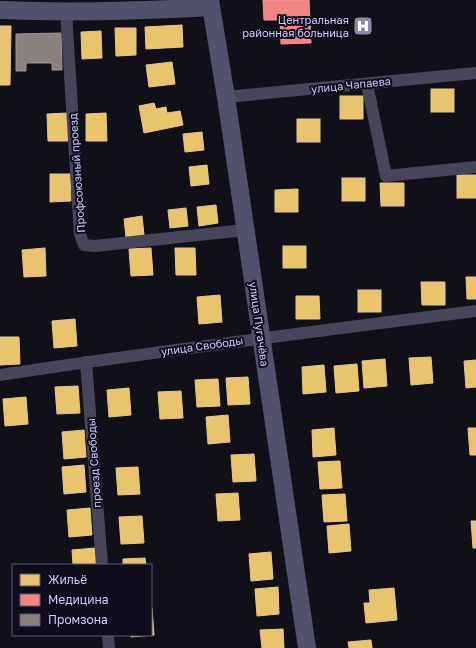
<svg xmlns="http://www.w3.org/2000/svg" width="476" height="648" viewBox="0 0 476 648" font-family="'Golos Text',sans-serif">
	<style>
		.homes { fill: #e9c46a; stroke: #e2c696 }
		.health { fill: #f28482; stroke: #e899a7 }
		.industry { fill: #8a817c; stroke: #9f97a2 }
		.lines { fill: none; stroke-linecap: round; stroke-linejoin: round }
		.street { stroke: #464559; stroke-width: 12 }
		.secondary { stroke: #52516c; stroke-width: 18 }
		.labels { text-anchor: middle; stroke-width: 4; stroke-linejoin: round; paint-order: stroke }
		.poi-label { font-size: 11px; fill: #d0cafc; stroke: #0f0c1b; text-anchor: end }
		.street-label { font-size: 11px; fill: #d0cafc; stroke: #0f0c1b }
	</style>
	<rect width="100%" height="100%" fill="#111018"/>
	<g class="homes">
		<polygon points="182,25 183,47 146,49 145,27"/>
		<polygon points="0,26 11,26 10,85 0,85"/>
		<polygon points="115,28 136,28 136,55 116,56"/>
		<polygon points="101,31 102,58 82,59 81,32"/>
		<polygon points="172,62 175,84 149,87 146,65"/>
		<rect x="431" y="89" width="23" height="23"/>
		<rect x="340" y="96" width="23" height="23"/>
		<polygon points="154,103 156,109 166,107 167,113 180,111 183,125 144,133 139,106"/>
		<polygon points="67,113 68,141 48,141 47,114"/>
		<polygon points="106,113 107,141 86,141 86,114"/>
		<rect x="297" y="119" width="23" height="23"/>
		<polygon points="202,132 204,150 185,152 183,134"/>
		<polygon points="207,165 209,184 191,186 189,167"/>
		<polygon points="50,174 70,174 71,201 50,202"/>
		<rect x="457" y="175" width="19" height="23"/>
		<rect x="342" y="178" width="23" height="23"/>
		<polygon points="380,183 404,183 404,206 381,206"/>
		<polygon points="298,189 298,212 275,212 275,190"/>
		<polygon points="216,205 218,223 199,226 197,207"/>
		<polygon points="186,208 188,226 170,228 168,210"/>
		<polygon points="142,216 144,235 126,237 124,219"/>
		<rect x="283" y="246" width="23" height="22"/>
		<polygon points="45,248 46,276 24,277 22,250"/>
		<polygon points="151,248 153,275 131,276 129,249"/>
		<polygon points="175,248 195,248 196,275 176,275"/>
		<polygon points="466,277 476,277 476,299 467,299"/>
		<polygon points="421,282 445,282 445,305 422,305"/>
		<rect x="358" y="290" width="23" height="22"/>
		<polygon points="220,295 222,322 199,324 197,297"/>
		<polygon points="296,296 319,296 320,319 296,319"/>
		<polygon points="75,319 77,346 54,348 52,321"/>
		<polygon points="0,337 19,337 20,364 0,365"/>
		<polygon points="431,357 433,383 411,385 409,358"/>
		<polygon points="385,359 387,386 364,388 362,361"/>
		<polygon points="476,360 476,387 466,388 464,361"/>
		<polygon points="357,364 359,391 336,393 334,366"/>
		<polygon points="324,365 326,392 303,394 302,367"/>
		<polygon points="248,377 250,404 228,405 226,378"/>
		<polygon points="218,379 220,406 197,407 195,380"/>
		<polygon points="78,386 80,413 57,414 55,387"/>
		<polygon points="129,388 131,415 109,417 107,390"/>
		<polygon points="181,391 183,418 160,419 158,392"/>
		<polygon points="26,397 28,424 5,426 3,399"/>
		<polygon points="228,415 230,442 208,444 206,417"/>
		<polygon points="334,428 336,455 313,457 312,430"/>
		<polygon points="468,428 476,428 476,455 470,455"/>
		<polygon points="84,430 86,457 64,459 62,432"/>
		<polygon points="254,454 256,481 233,482 231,455"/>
		<polygon points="340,461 342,488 320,489 318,462"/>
		<polygon points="84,465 86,492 64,494 62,467"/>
		<polygon points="138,467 140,494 118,495 116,468"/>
		<polygon points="238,493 240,520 218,521 216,494"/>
		<polygon points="345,494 347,521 324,522 322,495"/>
		<polygon points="90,508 92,535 69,537 67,510"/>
		<polygon points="142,516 144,543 121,544 119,517"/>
		<polygon points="471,521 476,521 476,548 473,548"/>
		<polygon points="349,524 351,551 329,553 327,526"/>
		<polygon points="95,548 96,565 73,565 72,550"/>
		<polygon points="271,552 273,579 251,581 249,554"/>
		<polygon points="145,558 146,565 123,565 123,559"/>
		<polygon points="278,587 279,614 257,616 255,589"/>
		<polygon points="394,588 397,620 366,623 364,603 370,603 369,590"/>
		<polygon points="151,608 152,608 154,635 131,637 131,635 151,635"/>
		<polygon points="283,629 284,648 262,648 260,630"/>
		<polygon points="371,640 372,648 349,648 348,642"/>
	</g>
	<polygon class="health" points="263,0 309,0 311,43 281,44 280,20 264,20"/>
	<polygon class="industry" points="61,33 62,70 52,70 52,63 26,63 26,71 16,71 16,34"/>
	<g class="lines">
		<g class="street">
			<polyline points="66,12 80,234 84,245 95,246 245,230"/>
			<polyline points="367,84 386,176 476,167"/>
			<polyline points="226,97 476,73"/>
			<polyline points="86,362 102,565"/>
			<path d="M0,375C158,351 317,331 476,311"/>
			<polyline points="108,635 109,648"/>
		</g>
		<g class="secondary">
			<polyline points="210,0 226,97 307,648"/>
			<path d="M0,10C70,13 141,11 211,7"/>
		</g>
	</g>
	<defs>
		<g id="hospital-square" transform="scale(1)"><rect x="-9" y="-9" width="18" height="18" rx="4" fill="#8d89ac" stroke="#0f0c1b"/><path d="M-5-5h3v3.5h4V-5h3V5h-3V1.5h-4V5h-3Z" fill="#fff"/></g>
	</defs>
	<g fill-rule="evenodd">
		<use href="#hospital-square" x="363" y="26"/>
	</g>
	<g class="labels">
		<g class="poi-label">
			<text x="349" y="24">Центральная<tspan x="349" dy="13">районная больница</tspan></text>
		</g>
		<g class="street-label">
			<text transform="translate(351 85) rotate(-6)" y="4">улица Чапаева</text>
			<text transform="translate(77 173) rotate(-94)" y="4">Профсоюзный проезд</text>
			<text transform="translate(259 324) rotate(82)" y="4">улица Пугачёва</text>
			<text transform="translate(202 346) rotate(-8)" y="4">улица Свободы</text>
			<text transform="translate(94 463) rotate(-94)" y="4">проезд Свободы</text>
		</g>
	</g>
	<rect x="12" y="564" width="140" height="72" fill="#0f0c1b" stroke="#5c5875"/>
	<rect x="20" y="574" width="20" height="12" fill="#e9c46a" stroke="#5c5875"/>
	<text x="48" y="584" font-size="12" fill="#d0cafc">Жильё</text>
	<rect x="20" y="594" width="20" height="12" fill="#f28482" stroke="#5c5875"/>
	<text x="48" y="604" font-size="12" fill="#d0cafc">Медицина</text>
	<rect x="20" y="614" width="20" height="12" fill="#8a817c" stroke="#5c5875"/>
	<text x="48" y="624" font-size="12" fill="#d0cafc">Промзона</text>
</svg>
